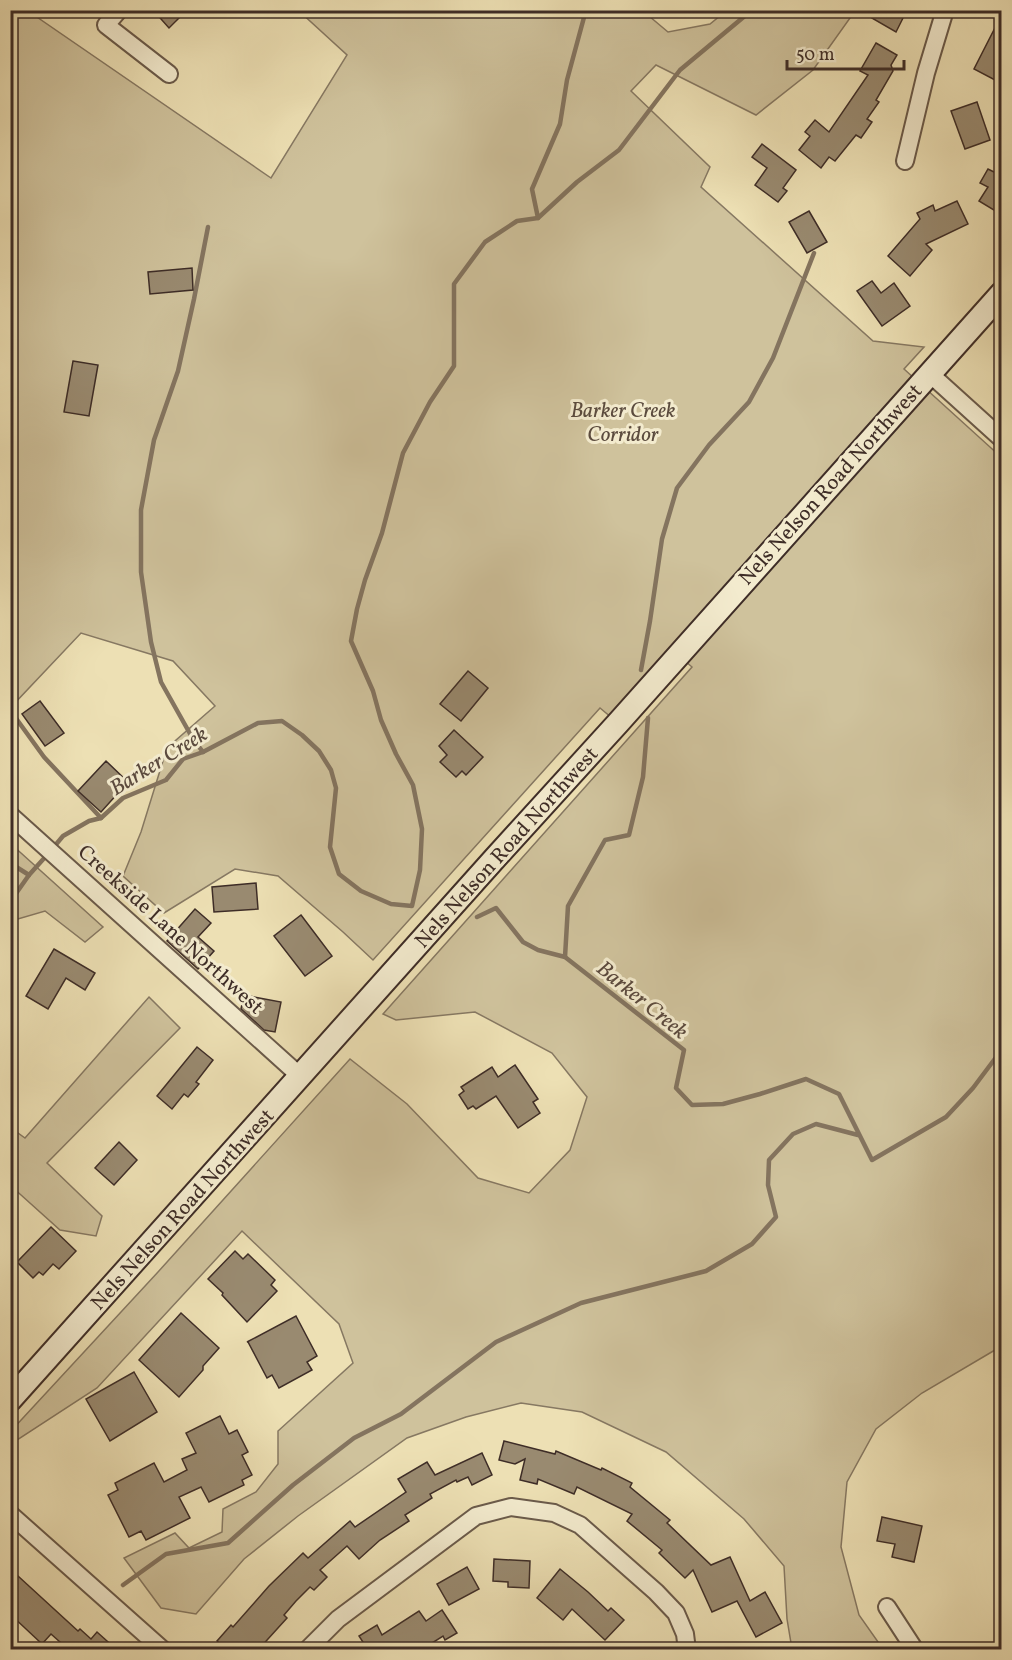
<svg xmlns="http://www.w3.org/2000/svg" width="1012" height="1660" viewBox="0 0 1012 1660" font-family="Vollkorn,serif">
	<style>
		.green { fill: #cfc29c; stroke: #867862; stroke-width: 1.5 }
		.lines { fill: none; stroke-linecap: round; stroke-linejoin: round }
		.stream { stroke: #84745f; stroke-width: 4.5 }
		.building { fill: #998a70; stroke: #3e2d27; stroke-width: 1.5 }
		.street-casing { stroke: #6a5a4a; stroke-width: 20 }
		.secondary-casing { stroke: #3e2d27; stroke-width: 26 }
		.street { stroke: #f3ebce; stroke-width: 16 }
		.secondary { stroke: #f3ebce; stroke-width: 22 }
		.labels { text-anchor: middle; stroke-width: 6; stroke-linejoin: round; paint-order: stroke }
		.park-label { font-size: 21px; font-style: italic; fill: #5b4b3e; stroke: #f3ebce }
		.street-label { font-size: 21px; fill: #3e2d27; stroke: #f3ebce }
		.water-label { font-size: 22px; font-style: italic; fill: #5b4a3e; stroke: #f3ebce }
	</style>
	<rect width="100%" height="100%" fill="#ede0b4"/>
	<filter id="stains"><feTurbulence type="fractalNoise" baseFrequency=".00333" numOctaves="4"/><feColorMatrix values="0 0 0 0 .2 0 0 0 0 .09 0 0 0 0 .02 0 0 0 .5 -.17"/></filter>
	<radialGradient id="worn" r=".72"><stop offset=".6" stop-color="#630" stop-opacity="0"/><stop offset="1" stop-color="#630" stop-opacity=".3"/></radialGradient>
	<g class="green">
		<polygon points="11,11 28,11 271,178 347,55 299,11 643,11 668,32 710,24 726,11 855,11 813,70 756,115 656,65 631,91 710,167 701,187 873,341 924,347 904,369 1001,457 1001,1354 995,1350 922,1393 876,1429 847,1482 841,1547 859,1615 883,1649 792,1649 787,1619 784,1566 744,1519 666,1452 582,1412 521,1403 466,1417 407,1438 298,1516 244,1559 196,1614 161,1608 124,1558 175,1533 189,1548 222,1532 223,1509 256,1492 278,1464 278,1431 353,1363 339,1324 242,1231 97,1388 11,1444 10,1432 158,1272 350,1059 407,1104 478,1178 529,1193 570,1150 587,1097 552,1053 475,1012 396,1020 383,1014 692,667 678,655 618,723 600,708 373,960 343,932 278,876 235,869 164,913 123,876 141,832 167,748 215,706 173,661 81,633 11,707"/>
		<polygon points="11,844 103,927 85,942 45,911 11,921"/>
		<polygon points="149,997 180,1028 47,1163 102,1216 96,1236 60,1230 11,1186 11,1128 25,1138"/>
	</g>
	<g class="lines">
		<g class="stream">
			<polyline points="538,218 532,189 560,124 567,80 586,10"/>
			<polyline points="641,670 650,621 662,539 677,488 709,445 749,402 773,358 814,253"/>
			<polyline points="10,710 44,757 101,818"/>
			<polyline points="203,752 193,739 161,682 151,642 141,572 141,510 154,440 178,371 194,299 208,227"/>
			<polyline points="53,848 63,836 89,821 101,818 123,798 166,780 183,759 203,752 258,723 282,721 302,735 319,751 331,770 336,788 330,847 339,874 361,891 391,904 412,906 420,870 422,829 413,785 396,754 381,720 373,691 351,641 357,609 365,580 382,533 403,453 430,402 454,366 454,284 485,242 517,221 538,218 577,182 619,150 680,70 752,10"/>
			<polyline points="10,863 29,875"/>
			<polyline points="10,902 29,875 47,855"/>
			<polyline points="477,917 496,908 523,942 538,950 565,957 684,1050 676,1088 692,1105 723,1104 760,1094 806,1079 839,1094 872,1160 946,1117 973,1088 997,1056 1002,1057"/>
			<polyline points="565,957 568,906 605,840 629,835 643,777 648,718"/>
			<polyline points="123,1585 166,1554 228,1543 293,1485 354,1438 401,1414 496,1342 581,1303 706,1271 752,1244 776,1217 768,1185 769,1160 793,1134 816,1124 858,1135"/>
		</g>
	</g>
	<g class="building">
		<polygon points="153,10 187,10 169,28"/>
		<polygon points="858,10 907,10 896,32"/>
		<polygon points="1002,14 1002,67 995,80 974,69"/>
		<polygon points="876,43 897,55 891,65 893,71 876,100 879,102 867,119 872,122 861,138 856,135 835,161 829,157 821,168 799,150 810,136 805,132 815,120 829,132 868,75 860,71"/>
		<polygon points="977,102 990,140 965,149 951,111"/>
		<polygon points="762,144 796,170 783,188 787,191 778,202 755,185 767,168 752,157"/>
		<polygon points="1002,165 1002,215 979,201 988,187 980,183 988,169 996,173"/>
		<polygon points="957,201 968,224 926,244 932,250 910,276 888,256 920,219 917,213 933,205 935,211"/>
		<polygon points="809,211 827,242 807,253 789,222"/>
		<polygon points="192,268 193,290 150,294 148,272"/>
		<polygon points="872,281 881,293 894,283 910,306 882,326 857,291"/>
		<polygon points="73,361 98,365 89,416 64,412"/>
		<polygon points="468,671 488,688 461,721 440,704"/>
		<polygon points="40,701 64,733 45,746 22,714"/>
		<polygon points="454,730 483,757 466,775 462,771 456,777 440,762 447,755 439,746"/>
		<polygon points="106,761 128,782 101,812 78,791"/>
		<polygon points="256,883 258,909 214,912 212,887"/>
		<polygon points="195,909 211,923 198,937 214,951 198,969 167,941"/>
		<polygon points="301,915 332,956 305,976 274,936"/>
		<polygon points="54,949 95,973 85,990 66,978 48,1009 26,996"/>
		<polygon points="244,995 281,1002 275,1032 264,1030 241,1009"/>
		<polygon points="197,1047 213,1060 196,1082 199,1084 188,1097 184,1094 172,1109 157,1096"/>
		<polygon points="515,1065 538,1099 533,1102 540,1113 518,1128 496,1096 476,1109 473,1106 468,1109 459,1095 464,1091 461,1087 492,1067 498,1077"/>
		<polygon points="119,1142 137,1160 114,1185 95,1168"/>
		<polygon points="51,1227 76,1251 59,1269 53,1264 43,1275 39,1272 33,1278 17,1262"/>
		<polygon points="235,1251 243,1259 248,1254 275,1280 271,1285 277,1291 247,1322 222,1295 223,1293 208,1279"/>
		<polygon points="181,1313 219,1348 203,1366 203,1370 179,1397 139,1360"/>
		<polygon points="296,1316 317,1356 307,1362 312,1370 279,1388 272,1375 267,1378 248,1342 247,1342"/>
		<polygon points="134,1372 157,1412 110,1441 86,1399"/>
		<polygon points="220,1416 229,1434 237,1430 248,1452 242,1455 252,1475 242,1480 244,1485 209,1502 201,1487 179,1497 190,1518 146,1540 141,1531 129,1537 108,1495 118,1490 115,1483 154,1463 164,1482 187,1470 182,1459 196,1453 186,1433"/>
		<polygon points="504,1441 555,1454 556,1451 601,1470 602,1468 632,1483 630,1487 670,1520 667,1523 711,1565 730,1557 750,1601 765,1592 782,1623 756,1637 737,1601 712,1612 693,1570 685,1578 659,1553 662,1550 627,1521 632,1514 577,1487 574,1494 538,1479 537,1484 520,1480 525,1459 515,1464 499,1460"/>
		<polygon points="482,1453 492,1475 472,1485 468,1477 457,1482 456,1480 430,1494 432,1498 405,1515 409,1521 380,1540 359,1559 347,1546 320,1570 327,1577 314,1590 310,1587 296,1601 284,1615 287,1618 258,1650 227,1650 217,1641 231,1625 233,1627 269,1586 303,1553 308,1558 350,1521 355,1527 406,1492 398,1479 427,1462 435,1475"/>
		<polygon points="882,1517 922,1526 914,1562 892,1557 895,1544 877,1541"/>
		<polygon points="494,1559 530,1561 529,1588 508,1587 508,1582 493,1581"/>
		<polygon points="467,1567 479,1589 449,1605 437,1584"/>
		<polygon points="560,1569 588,1592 608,1611 611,1608 624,1620 605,1640 572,1609 563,1620 537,1598"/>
		<polygon points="18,1576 78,1631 80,1629 91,1639 97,1632 117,1650 69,1650 51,1634 42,1644 10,1614 10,1585"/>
		<polygon points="442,1610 457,1633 445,1640 443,1636 421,1650 368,1650 359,1636 377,1625 382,1635 419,1611 426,1621"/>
	</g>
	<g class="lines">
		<g class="street-casing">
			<g id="street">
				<polyline points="119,10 106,25 169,74"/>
				<polyline points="905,161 926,73 945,10"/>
				<polyline points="929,373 1002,439"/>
				<polyline points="10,815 300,1076"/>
				<polyline points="10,1514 163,1650"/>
				<polyline points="887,1607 915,1650"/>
				<polyline points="307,1650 338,1619 476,1516 511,1507 554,1513 580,1525 656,1592 676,1613 685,1634 687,1650"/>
			</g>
		</g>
		<g class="secondary-casing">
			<polyline id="secondary" points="10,1400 496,857 618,723 1002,293"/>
		</g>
		<use href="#street" class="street"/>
		<use href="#secondary" class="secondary"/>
	</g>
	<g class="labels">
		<g class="park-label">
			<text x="623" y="417">Barker Creek<tspan x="623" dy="24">Corridor</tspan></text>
		</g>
		<g class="street-label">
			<text transform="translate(830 484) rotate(-48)" y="7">Nels Nelson Road Northwest</text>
			<text transform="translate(506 847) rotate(-48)" y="7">Nels Nelson Road Northwest</text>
			<text transform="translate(171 929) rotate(42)" y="7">Creekside Lane Northwest</text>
			<text transform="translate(182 1209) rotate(-48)" y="7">Nels Nelson Road Northwest</text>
		</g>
		<g class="water-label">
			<text transform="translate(158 760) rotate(-32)" y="8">Barker Creek</text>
			<text transform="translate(643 999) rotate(39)" y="8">Barker Creek</text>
		</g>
	</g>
	<rect width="1012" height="1660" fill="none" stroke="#ede0b4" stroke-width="36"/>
	<rect x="12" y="12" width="988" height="1636" fill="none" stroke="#3e2d27" stroke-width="3"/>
	<rect x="18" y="18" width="976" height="1624" fill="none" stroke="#3e2d27" stroke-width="1.5"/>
	<path d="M787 60v9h117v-9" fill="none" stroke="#3e2d27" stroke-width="3"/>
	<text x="796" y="60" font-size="18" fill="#3e2d27" stroke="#f3ebce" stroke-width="4.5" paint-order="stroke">50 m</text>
	<rect width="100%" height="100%" filter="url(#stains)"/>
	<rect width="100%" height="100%" fill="url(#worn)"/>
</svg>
